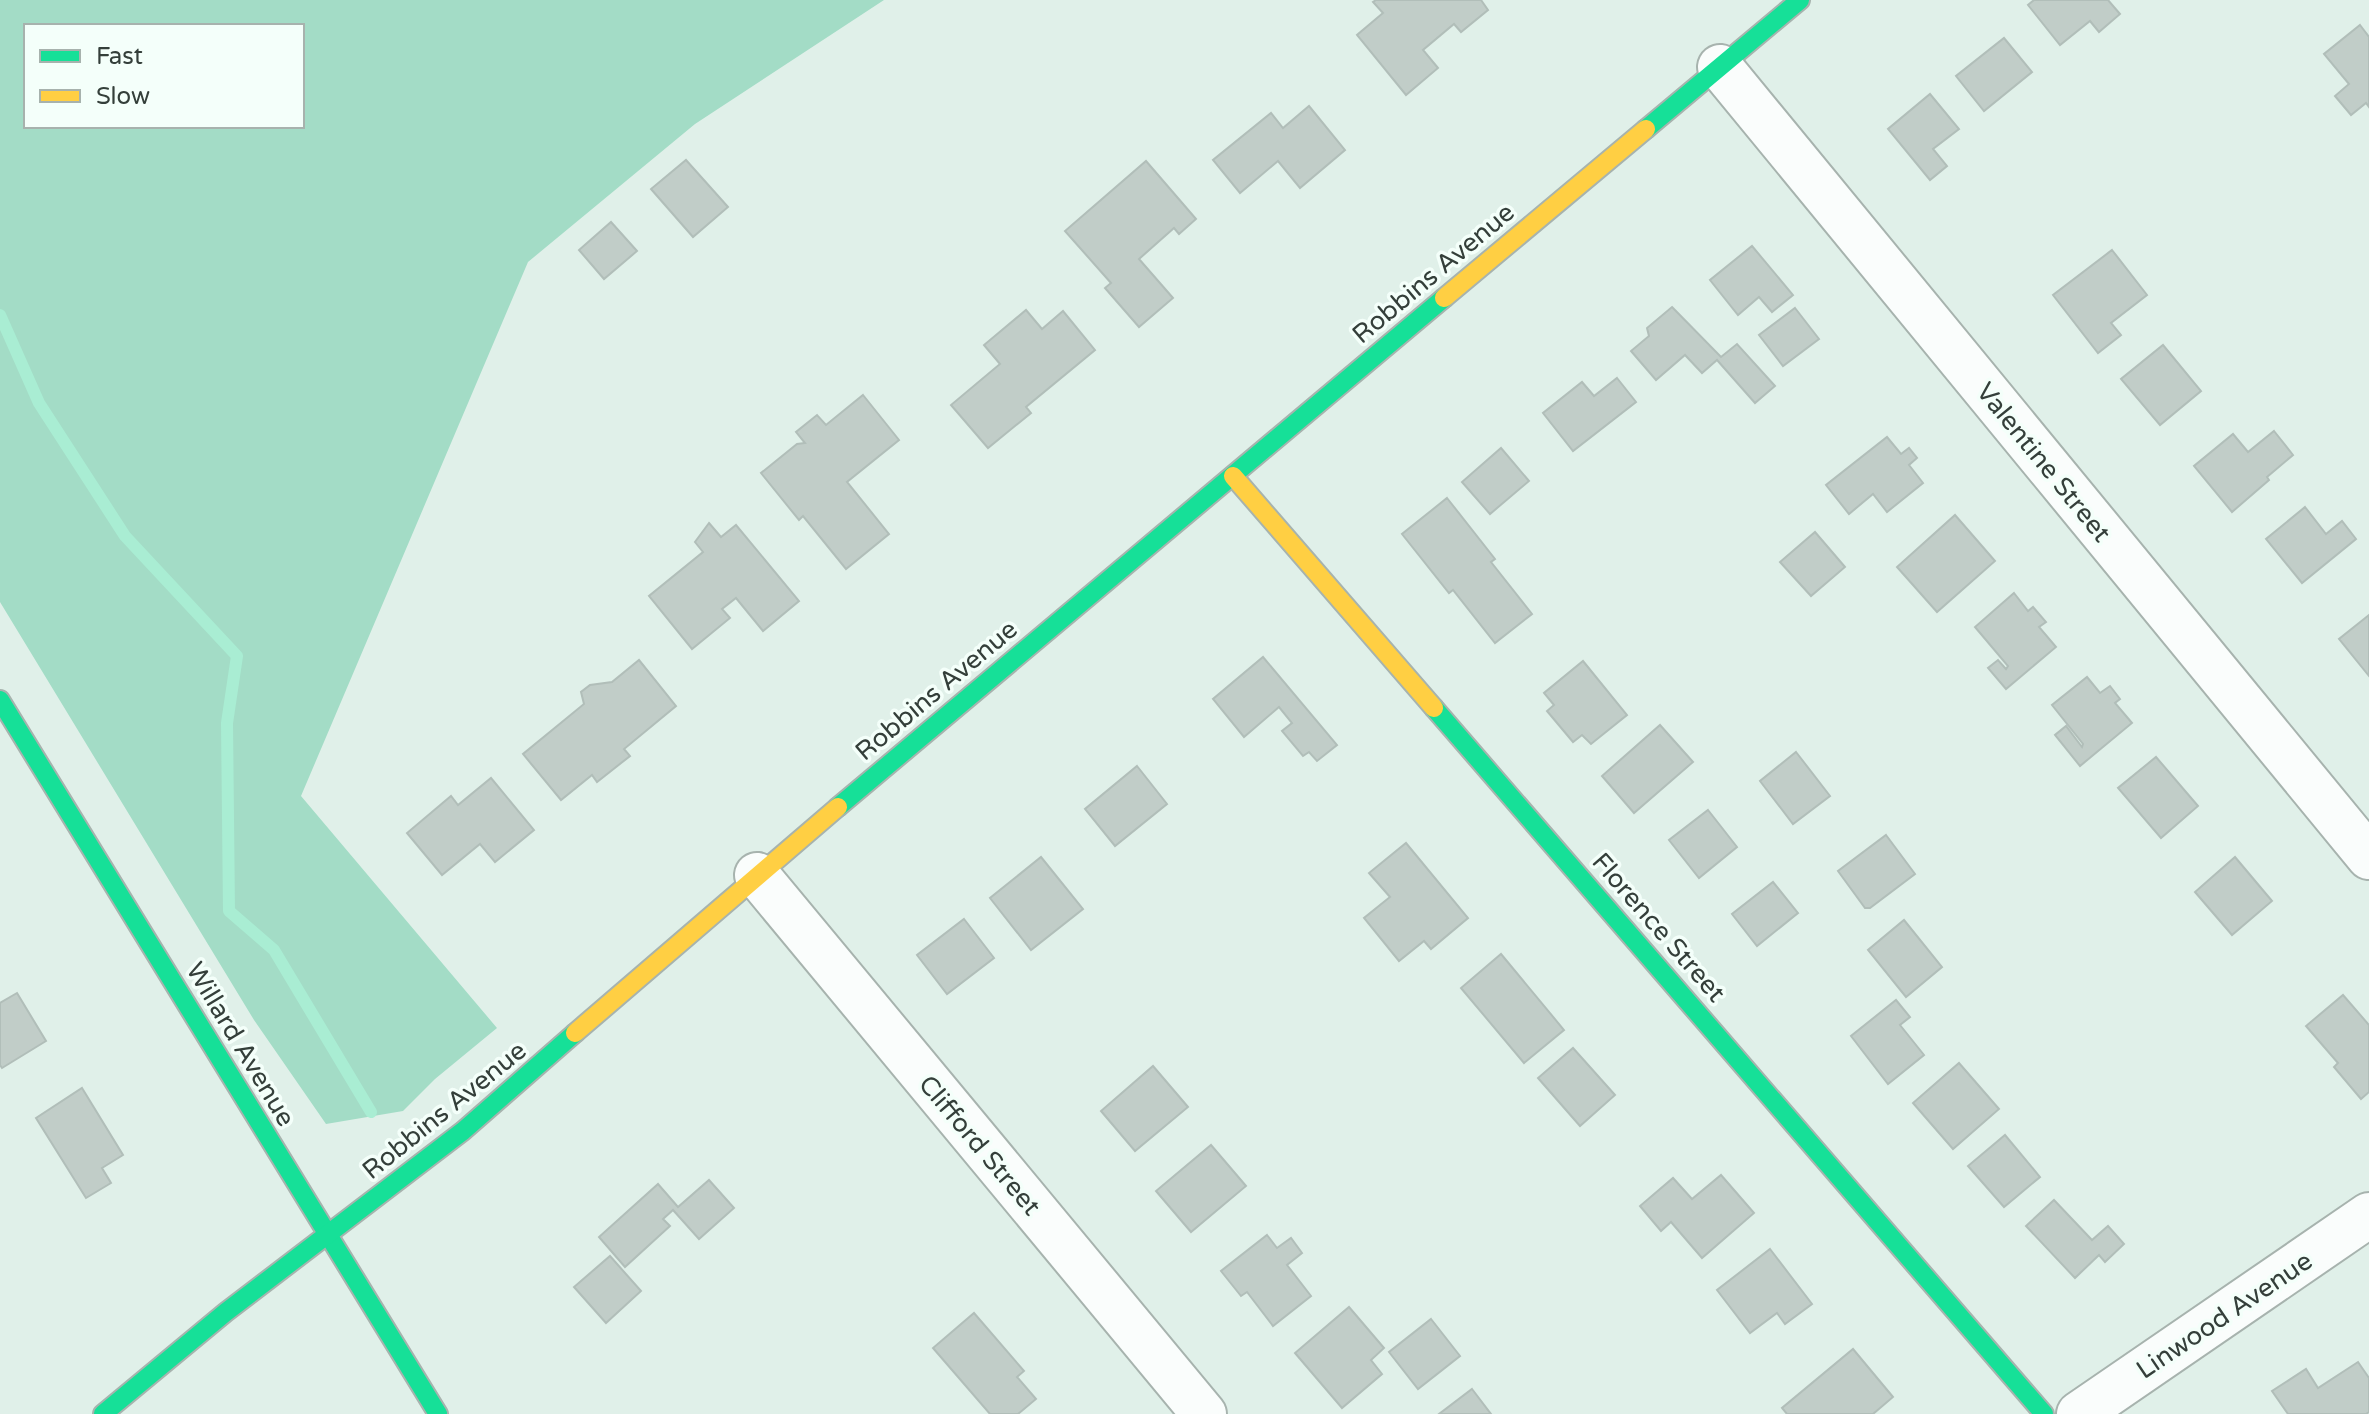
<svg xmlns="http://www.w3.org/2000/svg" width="2369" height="1414" viewBox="0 0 2369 1414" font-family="'Varela Round',sans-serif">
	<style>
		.forest { fill: #a3dcc6; fill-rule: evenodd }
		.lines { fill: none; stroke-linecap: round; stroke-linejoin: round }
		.stream { stroke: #a9edd3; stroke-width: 12 }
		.building { fill: #c1cdc8; stroke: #b1beb9; stroke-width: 2 }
		.street-casing { stroke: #a7b3ae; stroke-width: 48 }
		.fast-casing { stroke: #a7b3ae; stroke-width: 22 }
		.slow-casing { stroke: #a7b3ae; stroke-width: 22 }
		.street { stroke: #fafdfc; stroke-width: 44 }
		.fast { stroke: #16e098; stroke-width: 18 }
		.slow { stroke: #ffcf43; stroke-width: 18 }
		.labels { text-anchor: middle; stroke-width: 7; stroke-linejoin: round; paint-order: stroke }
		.street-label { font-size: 26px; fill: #343f3a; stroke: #f4fffa }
	</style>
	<rect width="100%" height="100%" fill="#e0f0e9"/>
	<path class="forest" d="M0,0H884L695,124L528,262L301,796L497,1028L435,1079L403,1111L326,1124L254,1020L0,602ZM26,26H302V126H26Z"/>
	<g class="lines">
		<polyline class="stream" points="0,315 39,403 125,536 237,656 227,723 229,911 274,950 371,1112"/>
	</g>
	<g class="building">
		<polygon points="1376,0 1481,0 1488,10 1461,32 1454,24 1423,50 1438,68 1406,95 1357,35 1383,13 1373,2"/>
		<polygon points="2034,0 2108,0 2120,14 2099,32 2090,21 2060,45 2028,5"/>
		<polygon points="2360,25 2369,37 2369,107 2366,103 2351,115 2335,96 2349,84 2324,54"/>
		<polygon points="2004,38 2032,72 1984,111 1956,76"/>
		<polygon points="1930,94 1959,129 1933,149 1947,166 1930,180 1888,129"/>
		<polygon points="1309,106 1345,150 1300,188 1278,161 1240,193 1213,160 1271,113 1283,128"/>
		<polygon points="686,160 728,207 693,237 651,189"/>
		<polygon points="1146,161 1196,219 1179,234 1174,228 1139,259 1173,298 1139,327 1105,288 1111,283 1065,231"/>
		<polygon points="611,222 637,251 604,279 579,250"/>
		<polygon points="1752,246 1793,295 1772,312 1759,297 1738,315 1710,280"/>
		<polygon points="2112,250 2147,295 2111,323 2121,335 2098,353 2053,295"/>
		<polygon points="1672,307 1721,357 1737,344 1775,386 1755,403 1717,360 1702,373 1685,355 1656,380 1631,351 1649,336 1647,328"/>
		<polygon points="1795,308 1819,339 1783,366 1759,335"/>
		<polygon points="1026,310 1042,329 1063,311 1095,350 1026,407 1031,413 988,448 951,405 1000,364 984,345"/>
		<polygon points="2163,345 2201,391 2160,425 2121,379"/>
		<polygon points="1617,378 1636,402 1573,451 1543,413 1582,382 1594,396"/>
		<polygon points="863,395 899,440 847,482 889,534 846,569 803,516 799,520 761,473 797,444 805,443 796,432 817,415 826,425"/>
		<polygon points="2274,431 2293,455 2267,477 2269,480 2232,512 2194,466 2233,434 2248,452"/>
		<polygon points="1887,437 1901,454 1909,448 1917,458 1909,465 1923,483 1887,512 1873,494 1849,514 1826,485"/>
		<polygon points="1501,448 1529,481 1490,514 1462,482"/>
		<polygon points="1447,498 1495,559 1491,562 1532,614 1495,643 1453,590 1449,593 1402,534"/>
		<polygon points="2305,507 2326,534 2342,521 2356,539 2302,583 2266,539"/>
		<polygon points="1955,515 1995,561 1937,612 1897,567"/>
		<polygon points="709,523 721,537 736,525 799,601 763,631 736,598 722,609 730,618 692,649 649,596 703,552 695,542"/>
		<polygon points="1815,532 1845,567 1811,596 1780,562"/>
		<polygon points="2014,593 2028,611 2033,607 2046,622 2039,627 2056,647 2006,689 1988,668 1998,660 2006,669 2008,666 1975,627"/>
		<polygon points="2369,615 2369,676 2339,639"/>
		<polygon points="1263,657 1337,745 1317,761 1309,752 1303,756 1282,731 1292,723 1279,707 1244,737 1213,699"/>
		<polygon points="639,660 676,706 624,749 630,756 597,782 592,775 561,800 523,754 584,704 581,692 590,685 612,682"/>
		<polygon points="1583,661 1627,715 1591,744 1582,735 1573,742 1547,711 1554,705 1544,693"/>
		<polygon points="2087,677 2100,693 2110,686 2120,699 2115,703 2132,723 2080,766 2055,735 2066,726 2082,747 2083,744 2052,705"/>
		<polygon points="1660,725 1693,762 1634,813 1602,776"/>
		<polygon points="1796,752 1830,796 1793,824 1760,781"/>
		<polygon points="2156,757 2198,806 2161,838 2118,788"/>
		<polygon points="1137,766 1167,804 1115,846 1085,809"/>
		<polygon points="491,778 534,830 495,862 480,844 442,875 407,833 451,796 458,805"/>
		<polygon points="1708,810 1737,847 1699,878 1669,840"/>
		<polygon points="1886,835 1915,874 1870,908 1865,908 1838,871"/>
		<polygon points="1406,843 1468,918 1431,949 1424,941 1399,961 1364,918 1390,897 1369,873"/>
		<polygon points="1041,857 1083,909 1031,950 990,898"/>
		<polygon points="2235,857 2272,901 2232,935 2195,892"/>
		<polygon points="1773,882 1798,913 1757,946 1732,914"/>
		<polygon points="964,919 994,958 947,994 917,955"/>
		<polygon points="1904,920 1942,967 1906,997 1868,950"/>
		<polygon points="1501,954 1564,1030 1524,1063 1461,988"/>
		<polygon points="17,993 46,1041 2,1068 0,1065 0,1003"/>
		<polygon points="2343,995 2369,1025 2369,1092 2361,1099 2334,1067 2338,1063 2306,1026"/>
		<polygon points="1896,1000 1910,1017 1900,1025 1924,1055 1888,1084 1851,1036"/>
		<polygon points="1573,1048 1615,1095 1580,1126 1538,1078"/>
		<polygon points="1959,1063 1999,1109 1953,1149 1913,1103"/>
		<polygon points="1153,1066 1188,1107 1135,1151 1101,1111"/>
		<polygon points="82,1088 123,1155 102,1168 111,1183 86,1198 36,1118"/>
		<polygon points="2005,1135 2040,1177 2004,1207 1968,1166"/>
		<polygon points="1211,1145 1246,1186 1191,1232 1156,1191"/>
		<polygon points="1721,1175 1754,1213 1702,1258 1671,1222 1661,1231 1640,1206 1673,1178 1692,1199"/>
		<polygon points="709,1180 734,1208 699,1239 673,1210 663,1219 670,1226 625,1267 599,1237 658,1184 678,1207"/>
		<polygon points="2054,1200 2092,1240 2108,1226 2124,1244 2105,1262 2099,1255 2075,1278 2026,1226"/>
		<polygon points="1267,1235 1277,1248 1291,1238 1302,1253 1287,1265 1311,1296 1273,1326 1247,1292 1241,1296 1221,1271"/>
		<polygon points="1770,1249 1812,1304 1785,1324 1777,1313 1750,1333 1717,1290"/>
		<polygon points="610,1256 641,1291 606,1323 574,1287"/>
		<polygon points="1349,1307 1384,1348 1371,1360 1382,1374 1342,1408 1295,1353"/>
		<polygon points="974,1313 1024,1371 1017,1377 1036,1399 1018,1414 990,1414 933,1348"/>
		<polygon points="1431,1319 1460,1356 1418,1389 1389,1352"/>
		<polygon points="1853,1349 1893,1397 1873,1414 1787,1414 1782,1408"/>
		<polygon points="2358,1362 2369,1378 2369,1412 2366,1414 2288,1414 2272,1391 2306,1369 2318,1388"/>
		<polygon points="1472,1389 1491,1414 1439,1414"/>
	</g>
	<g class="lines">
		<g class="street-casing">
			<g id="street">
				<polyline points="1720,67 2369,857"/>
				<polyline points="757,875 1204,1414"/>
				<polyline points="2079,1414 2369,1215"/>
			</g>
		</g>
		<g class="fast-casing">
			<g id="fast">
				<polyline points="1646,129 1800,0"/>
				<polyline points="0,700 438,1414"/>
				<polyline points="1434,708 2044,1414"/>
				<polyline points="838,807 1444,298"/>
				<polyline points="103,1414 226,1312 463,1131 575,1033"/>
			</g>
		</g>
		<g class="slow-casing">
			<g id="slow">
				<polyline points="1444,298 1646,129"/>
				<polyline points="1233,476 1434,708"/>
				<polyline points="575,1033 838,807"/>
			</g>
		</g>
		<use href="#street" class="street"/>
		<use href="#fast" class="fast"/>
		<use href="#slow" class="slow"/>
	</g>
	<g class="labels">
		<g class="street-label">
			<text transform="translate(1433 273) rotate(-40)" y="9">Robbins Avenue</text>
			<text transform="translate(2044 462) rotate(51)" y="9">Valentine Street</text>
			<text transform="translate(936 690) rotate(-40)" y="9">Robbins Avenue</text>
			<text transform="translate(1659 927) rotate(49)" y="9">Florence Street</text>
			<text transform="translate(241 1044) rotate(59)" y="9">Willard Avenue</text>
			<text transform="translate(444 1110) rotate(-39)" y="9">Robbins Avenue</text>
			<text transform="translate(980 1145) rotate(50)" y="9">Clifford Street</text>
			<text transform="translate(2224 1315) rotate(-34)" y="9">Linwood Avenue</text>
		</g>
	</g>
	<rect x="24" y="24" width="280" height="104" fill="#f4fffa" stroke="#a7b2ad" stroke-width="2"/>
	<rect x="40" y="50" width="40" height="12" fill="#16e098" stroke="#a7b2ad" stroke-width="2"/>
	<text x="96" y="64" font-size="24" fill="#343f3a">Fast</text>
	<rect x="40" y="90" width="40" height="12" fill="#ffcf43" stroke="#a7b2ad" stroke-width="2"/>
	<text x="96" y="104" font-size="24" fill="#343f3a">Slow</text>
</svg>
